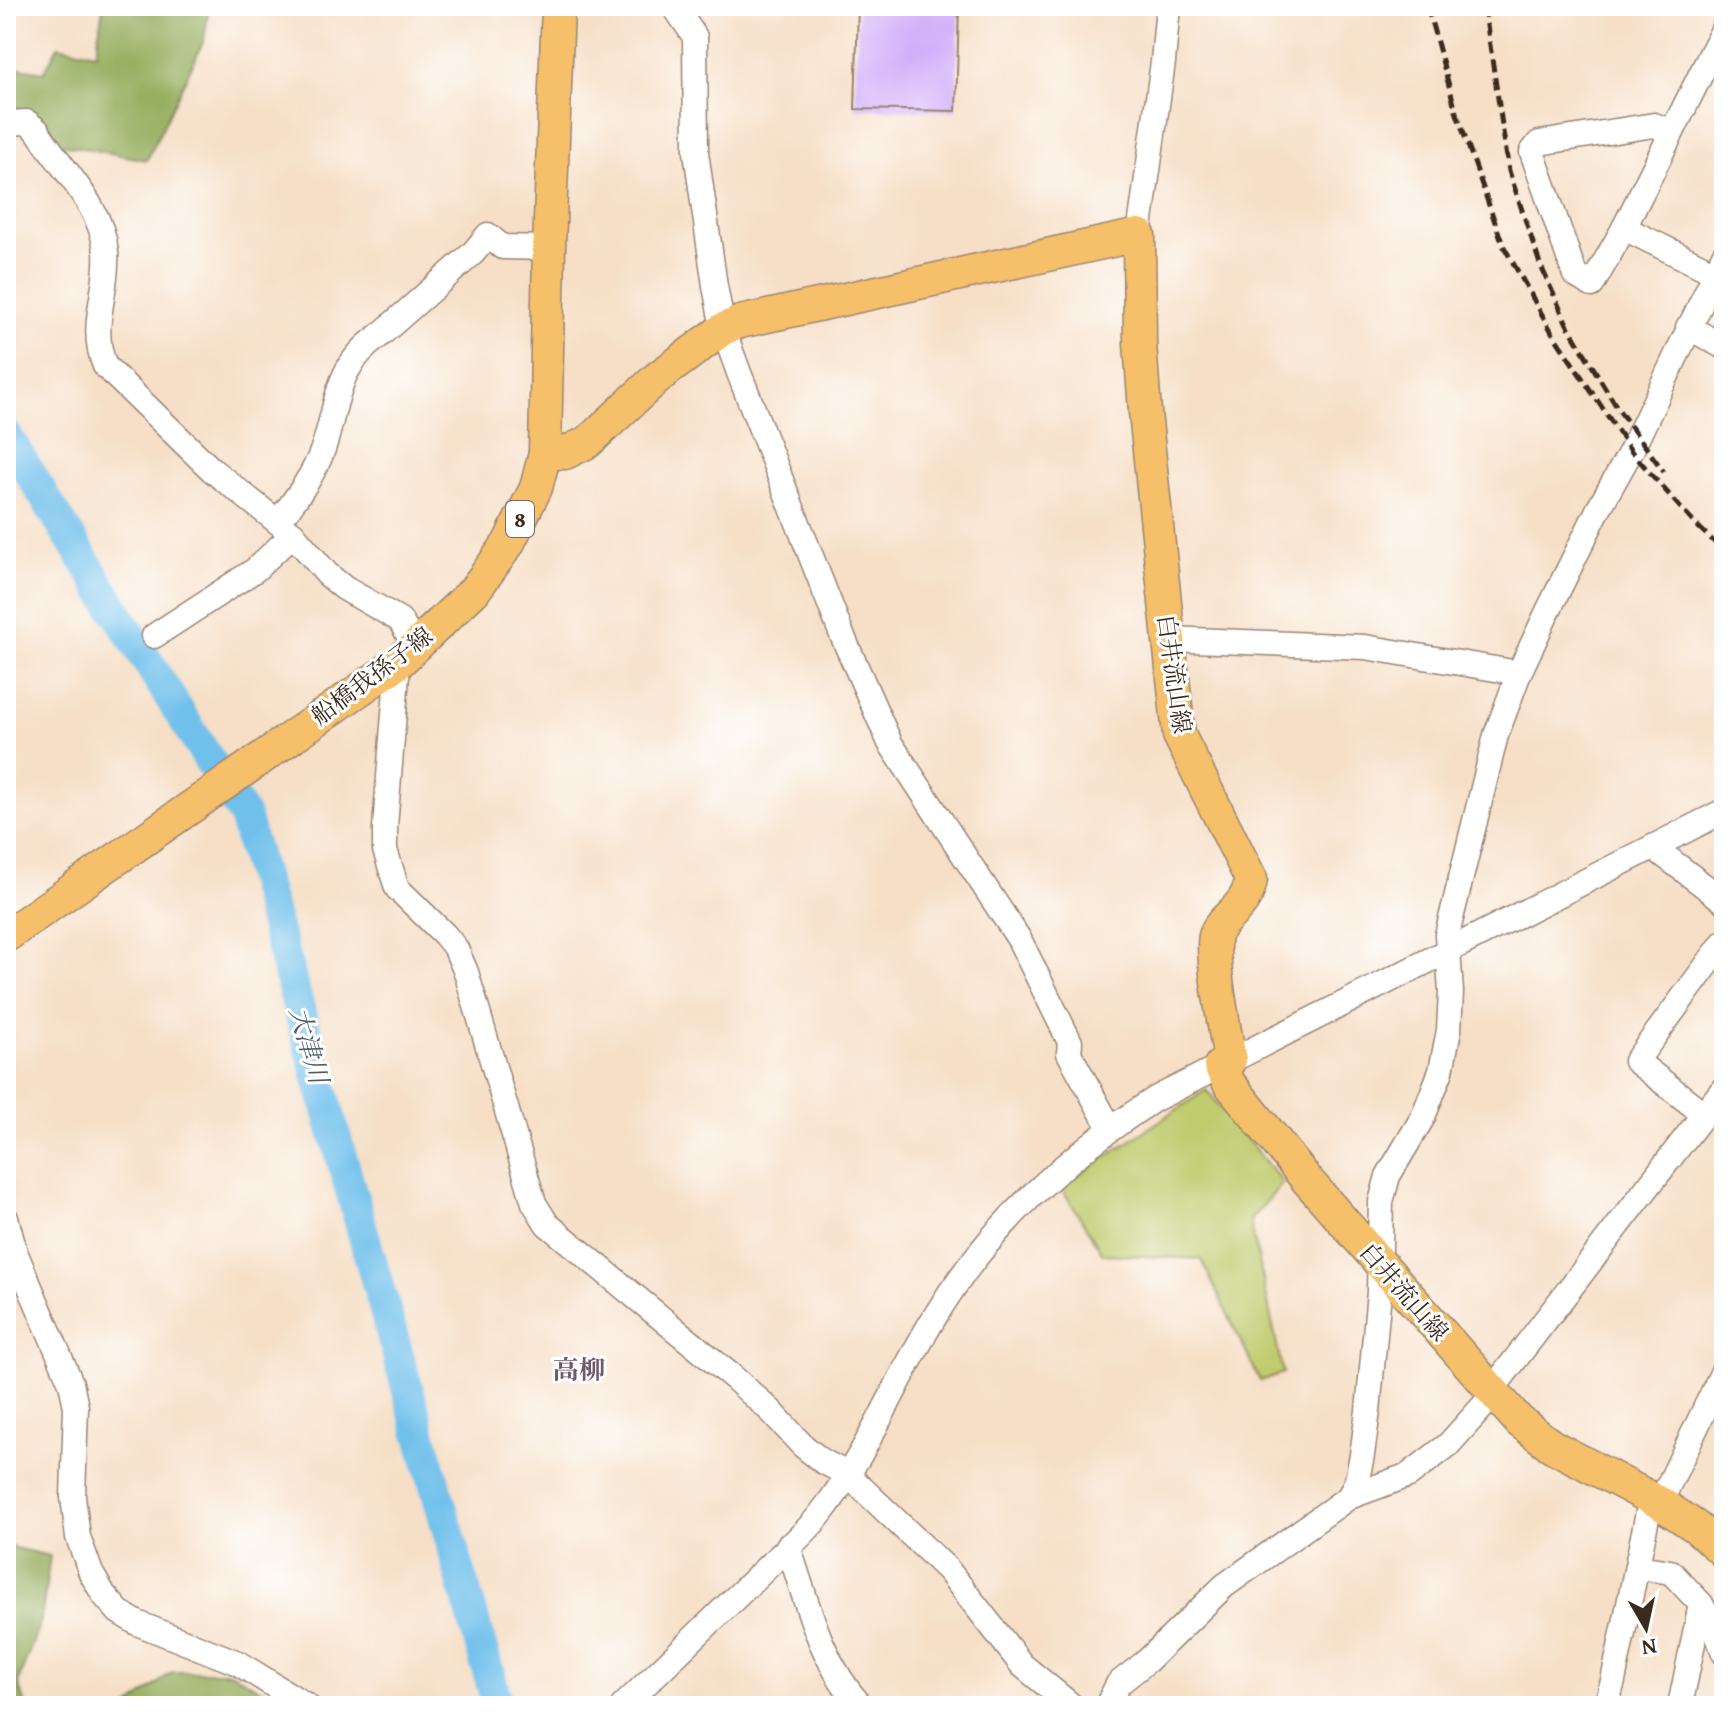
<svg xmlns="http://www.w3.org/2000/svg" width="1730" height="1712" viewBox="0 0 1730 1712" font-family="'Gentium Book Plus','Noto Serif JP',serif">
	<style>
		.green { fill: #bfcb6d; stroke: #7d7a46; stroke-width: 2 }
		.forest { fill: #97af60; stroke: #696c3f; stroke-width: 2 }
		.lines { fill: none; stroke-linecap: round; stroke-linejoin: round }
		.river { stroke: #70c0eb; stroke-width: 32 }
		.building { fill: #d2aff9 }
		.minor-casing { stroke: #988472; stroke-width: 27 }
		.major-casing { stroke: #988472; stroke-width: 35 }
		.minor { stroke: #fff; stroke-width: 24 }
		.major { stroke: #f6c06b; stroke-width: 32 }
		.rail { stroke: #3b2a1e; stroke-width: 5; stroke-dasharray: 12 6; stroke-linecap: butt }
		.labels { text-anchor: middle; stroke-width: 6; stroke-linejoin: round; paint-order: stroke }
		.shield { fill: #fff; stroke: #766a62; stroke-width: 2 }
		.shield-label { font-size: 22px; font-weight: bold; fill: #3b2a1e }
		.street-label { font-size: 24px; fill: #3b2a1e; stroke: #fff }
		.water-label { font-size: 26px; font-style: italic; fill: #4e5e66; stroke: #fff }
		.neighbourhood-label { font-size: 26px; font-weight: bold; fill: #70596b; stroke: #fff }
	</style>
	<rect width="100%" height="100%" fill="#fff"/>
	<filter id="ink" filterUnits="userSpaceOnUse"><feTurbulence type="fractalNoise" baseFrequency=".0125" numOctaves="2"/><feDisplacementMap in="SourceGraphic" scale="16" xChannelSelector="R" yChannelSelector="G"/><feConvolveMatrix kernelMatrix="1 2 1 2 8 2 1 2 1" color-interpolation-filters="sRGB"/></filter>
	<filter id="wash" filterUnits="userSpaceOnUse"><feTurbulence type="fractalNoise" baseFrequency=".006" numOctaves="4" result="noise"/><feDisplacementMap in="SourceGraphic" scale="32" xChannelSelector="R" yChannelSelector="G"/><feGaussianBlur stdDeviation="1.8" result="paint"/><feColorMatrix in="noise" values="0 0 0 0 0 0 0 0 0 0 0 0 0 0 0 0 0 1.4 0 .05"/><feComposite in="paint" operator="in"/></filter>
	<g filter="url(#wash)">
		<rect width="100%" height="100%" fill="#f6dfc6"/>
		<polygon class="green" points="1206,1090 1283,1183 1250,1220 1283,1373 1260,1381 1201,1259 1103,1254 1061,1187"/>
		<g class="forest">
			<polygon points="103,6 209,6 204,40 147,160 51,142 31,115 6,101 6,66 44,72 58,46 96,53"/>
			<polygon points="6,1546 50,1556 41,1620 18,1682 25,1706 6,1706"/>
			<polygon points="172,1672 231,1672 281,1702 281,1706 130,1706"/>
		</g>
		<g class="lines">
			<polyline class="river" points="6,435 244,816 498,1706"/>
		</g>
		<g id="blocks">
			<polygon class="building" points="858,6 959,6 956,111 855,109"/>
		</g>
	</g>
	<g filter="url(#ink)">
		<use href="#blocks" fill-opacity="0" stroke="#988472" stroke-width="2"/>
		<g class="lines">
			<g class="minor-casing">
				<g id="minor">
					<polyline points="674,6 695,37 696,152 715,286 723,329 739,373 842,635 890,743 1019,939 1070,1042 1069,1053 1110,1128"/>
					<path d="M6,123L27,122L37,130C60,168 102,205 106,252C109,292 88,325 105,366L212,470L293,534L327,574L344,588L400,620L416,648"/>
					<polyline points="1624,228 1592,285 1575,275 1532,152 1539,143 1654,125 1672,132"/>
					<polyline points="1139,235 1163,62 1168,6"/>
					<polyline points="1715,273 1624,228 1724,28"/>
					<polyline points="1688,327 1724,347"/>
					<path d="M278,522C295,500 314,475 323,449C339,402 334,368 379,336L473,253L488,235L502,247L549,248"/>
					<polyline points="154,636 255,570 293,534"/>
					<polyline points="1168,639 1365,647 1519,673"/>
					<polyline points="398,663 385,827 385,850 397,888 445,935 456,949 466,972 534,1203 547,1224 734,1378 771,1411 802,1445 822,1461 847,1474 948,1570 1022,1665 1072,1706"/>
					<polyline points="1653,847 1724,901"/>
					<polyline points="1704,1114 1636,1061 1724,942"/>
					<polyline points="6,1218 15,1252 71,1383 76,1407 73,1497 78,1537 91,1573 104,1595 119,1612 137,1623 238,1663 307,1706"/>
					<polyline points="1491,1391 1724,1088"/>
					<polyline points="1349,1497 1409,1475 1448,1445 1494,1394"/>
					<polyline points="1660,1503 1724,1369"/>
					<path d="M788,1546C807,1602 820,1661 861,1706"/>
					<polyline points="1638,1567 1671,1572 1701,1604 1716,1631 1724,1653"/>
					<path d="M623,1706C668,1663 713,1619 758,1576C779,1555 805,1535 822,1512C868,1453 895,1382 934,1318C989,1226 1066,1156 1155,1099L1724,811"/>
					<polyline points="1107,1706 1118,1684 1147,1661 1224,1586 1349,1497 1357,1480 1362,1455 1368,1411 1379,1292 1381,1202 1388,1176 1423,1117 1441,1071 1449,1030 1451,992 1447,935 1496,735 1519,673 1548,611 1598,510 1631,451 1724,255"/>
					<polyline points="1606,1706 1613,1681 1651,1498"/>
					<polyline points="1680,1706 1701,1604"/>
				</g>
			</g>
			<g class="major-casing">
				<g id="major">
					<path d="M545,453H565L588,442L657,378L723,329L740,322L1139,235L1140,343L1145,412L1179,735L1251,879C1247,910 1221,915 1215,936C1210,957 1226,1034 1230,1060L1220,1066L1229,1083L1307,1180L1519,1421L1552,1446L1660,1503L1696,1527L1724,1552"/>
					<polyline points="6,936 398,663 474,591 508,544 536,488 545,453 549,248 558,6"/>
				</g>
			</g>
			<use href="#minor" class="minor"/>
			<use href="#major" class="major"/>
			<g class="rail">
				<polyline points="1427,6 1456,111 1503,245 1553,334 1631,451 1693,522 1724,551"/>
				<polyline points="1484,6 1509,171 1540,264 1567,324 1618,409 1664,472"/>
			</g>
		</g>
	</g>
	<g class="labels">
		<rect class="shield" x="506" y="501" width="28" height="36" rx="6"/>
		<g class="shield-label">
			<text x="520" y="527">8</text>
		</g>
		<g class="street-label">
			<text transform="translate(1174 674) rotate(82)" y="8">白井流山線</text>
			<text transform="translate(372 676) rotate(-37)" y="8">船橋我孫子線</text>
			<text transform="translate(1404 1292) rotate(49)" y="8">白井流山線</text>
		</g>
		<g class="water-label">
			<text transform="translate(309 1045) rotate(74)" y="9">大津川</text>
		</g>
		<g class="neighbourhood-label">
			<text x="579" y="1379">高柳</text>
		</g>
	</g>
	<rect width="1730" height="1712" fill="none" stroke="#fff" stroke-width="32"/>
	<g transform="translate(1646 1628) rotate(171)" stroke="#ffffff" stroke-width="6" paint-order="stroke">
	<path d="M0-6L14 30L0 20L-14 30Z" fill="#3b2a1e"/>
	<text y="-12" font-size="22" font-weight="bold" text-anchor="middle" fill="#3b2a1e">N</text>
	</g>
</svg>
